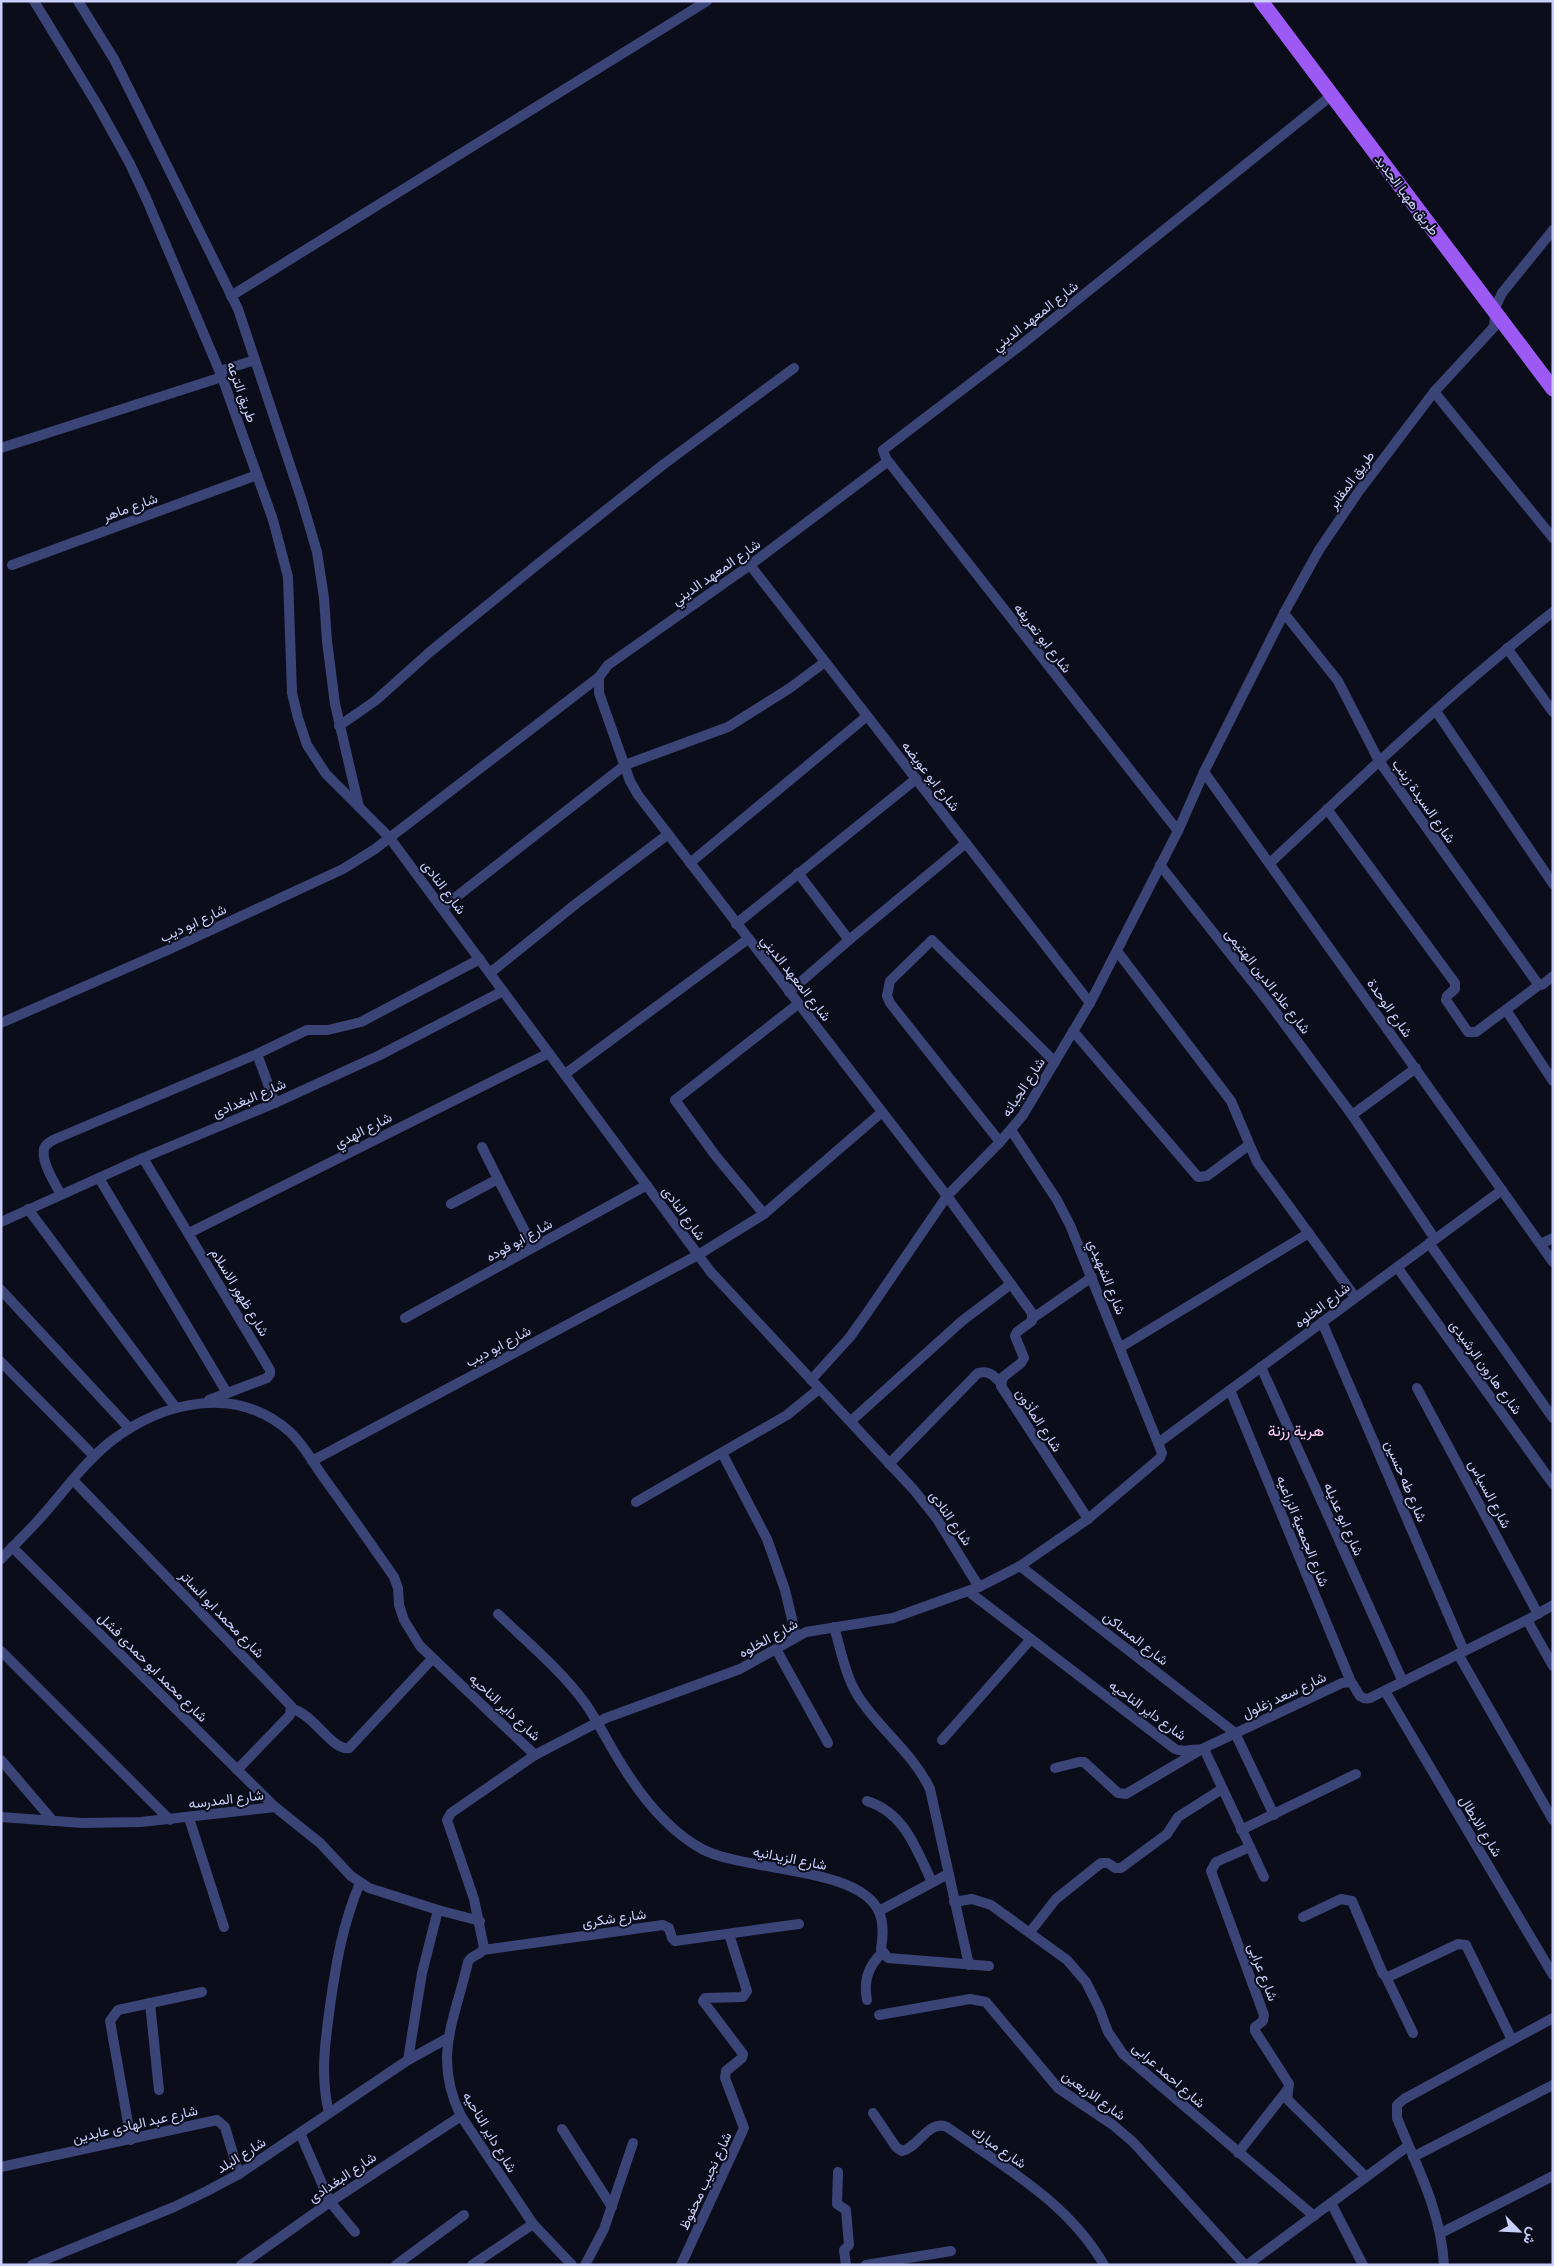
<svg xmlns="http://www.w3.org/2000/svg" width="1554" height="2266" viewBox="0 0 1554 2266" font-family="Manrope,Vazirmatn,sans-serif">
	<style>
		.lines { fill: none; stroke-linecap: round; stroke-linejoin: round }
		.street { stroke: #3a4477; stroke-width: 10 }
		.primary { stroke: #9c59f4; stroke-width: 15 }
		.labels { text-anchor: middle; stroke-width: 4; stroke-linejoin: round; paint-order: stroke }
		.street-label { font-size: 14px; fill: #cacefb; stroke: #0c0d1b }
		.quarter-label { font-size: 16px; fill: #fcccf4; stroke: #0c0d1b }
	</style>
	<rect width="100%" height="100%" fill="#0c0d1b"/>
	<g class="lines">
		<g class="street">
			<polyline points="34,1 98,106 129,162 146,198 222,377 273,520 288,577 292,693 298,718 307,745 326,774 389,837 710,1271 914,1490 937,1519 979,1587"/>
			<polyline points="78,1 114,59 141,113 238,309 302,501 317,552 324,598 327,641 335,704 359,807"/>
			<polyline points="231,296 707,1"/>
			<polyline points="220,371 255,360"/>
			<polyline points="1434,392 1553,538"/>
			<polyline points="1,448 222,377"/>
			<polyline points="888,461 1178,831"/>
			<polyline points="12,565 257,475"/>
			<polyline points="750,565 1090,1003"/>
			<polyline points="1284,613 1338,681 1379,761 1538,984 1542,985 1553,976"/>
			<polyline points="1507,648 1553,712"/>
			<polyline points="1436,711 1553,884"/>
			<polyline points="339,726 375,701 431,651 538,564 664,464 794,368"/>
			<polyline points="1204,772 1553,1262"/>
			<polyline points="1327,809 1455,983 1455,989 1447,996 1446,1000 1468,1032 1476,1032 1539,985"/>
			<polyline points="690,863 867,716"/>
			<path d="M1270,863C1362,777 1453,690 1553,612"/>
			<polyline points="1160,865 1269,1003 1352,1115 1435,1239"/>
			<polyline points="442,908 625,765 728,727 790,688 825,662"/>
			<polyline points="736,924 916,779"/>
			<polyline points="849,940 966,843"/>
			<polyline points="1117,951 1231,1101 1257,1162 1355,1297"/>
			<polyline points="490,973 577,903 667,835"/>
			<polyline points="789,992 849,940 798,873"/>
			<polyline points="1506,1010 1553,1081"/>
			<polyline points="1,1023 170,949 343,869 375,849 599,677"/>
			<polyline points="1073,1031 1198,1177 1207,1176 1249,1145"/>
			<polyline points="565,1074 748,939"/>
			<polyline points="275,1103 257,1054 307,1030 328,1030 361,1022 480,959"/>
			<polyline points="1352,1115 1416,1068"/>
			<polyline points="1000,1142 890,1003 887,996 890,981 932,940 1055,1062"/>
			<polyline points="482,1147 498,1179"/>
			<polyline points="143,1158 270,1370 270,1374 267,1378 209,1400"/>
			<polyline points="99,1178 227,1393"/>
			<path d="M61,1195C55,1183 41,1162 44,1149C45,1144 49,1143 53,1140L257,1054"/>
			<polyline points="451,1204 498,1179 533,1247"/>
			<polyline points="28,1209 176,1408"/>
			<polyline points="764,1214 715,1155 675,1100 798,1004"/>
			<polyline points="1,1222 143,1158 275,1103 380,1055 503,991"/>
			<polyline points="189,1233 549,1053"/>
			<polyline points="1429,1243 1553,1418"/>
			<polyline points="1541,1244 1553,1238"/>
			<polyline points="1397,1267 1553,1484"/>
			<polyline points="1,1290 129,1428"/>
			<polyline points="405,1318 647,1185"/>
			<polyline points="1033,1318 1092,1277"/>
			<polyline points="1322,1322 1464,1651"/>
			<polyline points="1121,1347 1309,1233"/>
			<polyline points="1,1362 94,1456"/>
			<polyline points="1261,1367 1403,1682"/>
			<polyline points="811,1380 850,1337 867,1313 947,1196 1000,1142 1023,1115 1090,1003 1178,831 1204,772 1284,613 1319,550 1359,491 1434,392 1494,327 1496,306 1502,293 1553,230"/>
			<polyline points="1417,1388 1538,1614"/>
			<polyline points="1230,1390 1351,1682"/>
			<polyline points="851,1421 962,1321 1011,1284"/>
			<polyline points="1158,1443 1502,1190"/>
			<polyline points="722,1453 767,1539 785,1590 796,1636"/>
			<polyline points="312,1461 698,1255 764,1214 882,1112"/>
			<path d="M889,1464L978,1373C988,1370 993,1375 1000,1382"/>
			<polyline points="73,1480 291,1706 290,1715 237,1770"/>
			<polyline points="636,1502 787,1415 819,1389"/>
			<polyline points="1088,1519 1001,1386 1003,1377 1021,1363 1024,1358 1015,1336 1017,1332 1032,1321 1032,1313 947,1196 638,795 630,781 599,693 599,677 608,665 750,565 887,462 883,450 1021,345 1332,95"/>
			<polyline points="12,1547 275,1807"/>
			<path d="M1,1559C15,1544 30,1530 43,1515C65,1490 84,1463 110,1442C163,1401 236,1384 290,1432C304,1445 313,1463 324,1478C348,1511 371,1544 394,1577L398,1588L399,1605L404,1620L420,1646L535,1755L451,1813L447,1820L474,1899L484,1948C481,1956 472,1954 468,1962C455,2020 432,2057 461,2116L533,2224L572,2265"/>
			<polyline points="1020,1566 1235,1733 1274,1815"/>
			<path d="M968,1591L1175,1749C1186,1754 1195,1746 1205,1751L1264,1877"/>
			<path d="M498,1614C528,1643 561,1670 585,1703C599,1723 609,1745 622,1765C641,1796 669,1831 702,1849C744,1872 860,1866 879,1912C884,1923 883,1937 881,1949L888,1958L989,1966"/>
			<polyline points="1527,1620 1553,1666"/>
			<path d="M834,1627C841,1650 845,1675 858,1696C879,1729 913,1753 930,1789L969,1965"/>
			<polyline points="776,1649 828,1743"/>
			<polyline points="1,1651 170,1820"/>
			<polyline points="1458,1654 1553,1820"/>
			<polyline points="1385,1691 1553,1975"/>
			<path d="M292,1709C313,1713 332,1751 349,1748L432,1659"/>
			<polyline points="942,1740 1031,1639"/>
			<polyline points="535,1755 606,1718 740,1669 806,1632 893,1618 979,1587 1020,1566 1088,1519 1160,1458 1162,1453 1158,1443 1070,1225 1057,1200 1011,1130"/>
			<polyline points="1,1760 53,1821"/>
			<path d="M1055,1768L1079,1762H1084L1118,1793L1126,1794L1202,1749L1342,1683L1351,1682C1358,1689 1357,1701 1370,1698L1527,1620L1553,1605"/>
			<path d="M867,1801C905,1813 916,1849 932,1882"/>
			<polyline points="1,1817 82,1823 141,1822 275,1807 320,1843 351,1876 369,1888 438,1910 480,1921"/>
			<polyline points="189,1818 224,1927"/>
			<polyline points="1241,1830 1356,1774"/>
			<polyline points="1250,1847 1216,1862 1211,1871 1264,2015 1263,2021 1255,2027 1255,2031 1289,2084 1287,2099 1366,2177"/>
			<polyline points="954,1902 972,1899 991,1905 1067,1960 1086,1982 1099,2008 1108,2032 1123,2054 1314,2216"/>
			<polyline points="879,1911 948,1874"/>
			<polyline points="1303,1917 1341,1899 1352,1901 1383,1974 1388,1977 1458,1944 1466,1945 1512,2040"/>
			<polyline points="1030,1932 1056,1899 1101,1863 1108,1863 1115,1868 1121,1868 1167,1834 1178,1817 1222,1789"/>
			<polyline points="483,1950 663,1925 669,1928 672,1938 675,1941 799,1924"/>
			<polyline points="1386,1977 1413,2033"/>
			<path d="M867,2000C863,1981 868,1966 882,1953"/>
			<polyline points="150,2003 159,2090"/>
			<polyline points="879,2015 970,1999 986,2002 1058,2088 1113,2125 1133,2142 1245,2265"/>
			<polyline points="408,2060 422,1973 438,1910"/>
			<path d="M329,2113C320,2076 325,2043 330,2006C336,1963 343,1923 360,1883"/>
			<path d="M873,2113L896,2147L902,2151C918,2148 929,2119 947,2127C1004,2167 1068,2202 1104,2265"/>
			<polyline points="562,2129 612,2207"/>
			<polyline points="300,2133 330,2202 355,2232"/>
			<polyline points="131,2140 110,2021 118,2010 202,1992"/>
			<polyline points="1238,2153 1288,2089"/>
			<polyline points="1413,2157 1553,2085"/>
			<polyline points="1,2167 217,2120 225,2127 239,2174"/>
			<polyline points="838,2172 837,2204 846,2210 849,2245 844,2250 846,2265"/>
			<polyline points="1331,2203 1363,2265"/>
			<polyline points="1441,2233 1553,2176"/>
			<polyline points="32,2265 174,2207 207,2191 239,2174 408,2060 448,2038"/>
			<polyline points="241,2265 330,2202 461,2116"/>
			<polyline points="396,2265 464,2215"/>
			<polyline points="472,2265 533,2224"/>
			<polyline points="585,2265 604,2229 633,2143"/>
			<polyline points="681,2265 744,2128 725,2078 726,2071 742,2058 743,2054 703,2001 705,1998 743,1997 747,1991 729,1934"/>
			<polyline points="866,2265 951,2251"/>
			<polyline points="1247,2265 1408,2146"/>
			<path d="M1444,2265C1441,2211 1417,2167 1397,2118V2105L1404,2099L1553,2018"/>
		</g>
		<polyline class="primary" points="1261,1 1553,389"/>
	</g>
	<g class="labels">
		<g class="street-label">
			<text transform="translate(1407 195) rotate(53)" y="5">طريق ههيا الجديد</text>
			<text transform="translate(1035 316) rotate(-38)" y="5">شارع المعهد الديني</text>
			<text transform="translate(242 392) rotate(70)" y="5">طريق الترعه</text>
			<text transform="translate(1351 480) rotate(-54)" y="5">طريق المقابر</text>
			<text transform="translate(130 507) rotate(-20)" y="5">شارع ماهر</text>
			<text transform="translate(716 572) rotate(-35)" y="5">شارع المعهد الديني</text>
			<text transform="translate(1043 638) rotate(52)" y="5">شارع ابو تعريفه</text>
			<text transform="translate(931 776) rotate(52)" y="5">شارع ابو عويضه</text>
			<text transform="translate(1424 801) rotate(55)" y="5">شارع السيدة زينب</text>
			<text transform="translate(444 887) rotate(53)" y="5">شارع النادى</text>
			<text transform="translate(193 923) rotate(-25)" y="5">شارع ابو ديب</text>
			<text transform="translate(796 978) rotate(52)" y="5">شارع المعهد الديني</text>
			<text transform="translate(1268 981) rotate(52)" y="5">شارع علاء الدين الهتيمى</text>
			<text transform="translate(1390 1008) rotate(55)" y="5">شارع الوحدة</text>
			<text transform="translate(1023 1087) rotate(-57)" y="5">شارع الجبانه</text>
			<text transform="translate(249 1098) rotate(-23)" y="5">شارع البغدادى</text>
			<text transform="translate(363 1130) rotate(-27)" y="5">شارع الهدي</text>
			<text transform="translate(684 1213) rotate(54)" y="5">شارع النادى</text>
			<text transform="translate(519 1240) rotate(-29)" y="5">شارع ابو فوده</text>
			<text transform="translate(1107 1277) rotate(68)" y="5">شارع الشهيدي</text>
			<text transform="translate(240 1292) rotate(59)" y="5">شارع ظهور الاسلام</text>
			<text transform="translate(1322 1305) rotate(-37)" y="5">شارع الخلوه</text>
			<text transform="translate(498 1346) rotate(-28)" y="5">شارع ابو ديب</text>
			<text transform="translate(1486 1367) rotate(54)" y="5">شارع هارون الرشيدى</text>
			<text transform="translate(1039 1420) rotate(57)" y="5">شارع المأذون</text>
			<text transform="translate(1406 1481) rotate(67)" y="5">شارع طه حسين</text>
			<text transform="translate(1490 1494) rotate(62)" y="5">شارع السياس</text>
			<text transform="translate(951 1518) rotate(55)" y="5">شارع النادى</text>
			<text transform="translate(1344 1519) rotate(66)" y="5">شارع ابو عديله</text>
			<text transform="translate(1303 1531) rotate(68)" y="5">شارع الجمعية الزراعيه</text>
			<text transform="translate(222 1614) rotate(46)" y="5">شارع محمد ابو الساتر</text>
			<text transform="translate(768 1638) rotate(-29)" y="5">شارع الخلوه</text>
			<text transform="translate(1136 1638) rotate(38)" y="5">شارع المساكن</text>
			<text transform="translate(153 1667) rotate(45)" y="5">شارع محمد ابو حمدى فشل</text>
			<text transform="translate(1284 1695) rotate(-25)" y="5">شارع سعد زغلول</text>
			<text transform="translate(505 1707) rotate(43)" y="5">شارع داير الناحيه</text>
			<text transform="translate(1148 1710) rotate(36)" y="5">شارع داير الناحيه</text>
			<text transform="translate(226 1799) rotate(-7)" y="5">شارع المدرسه</text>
			<text transform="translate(1481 1826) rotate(59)" y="5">شارع الابطال</text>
			<text transform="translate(790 1858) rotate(11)" y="5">شارع الزيدانيه</text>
			<text transform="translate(614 1918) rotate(-8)" y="5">شارع شكرى</text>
			<text transform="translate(1263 1972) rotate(69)" y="5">شارع عرابى</text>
			<text transform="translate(1169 2075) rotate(41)" y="5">شارع احمد عرابى</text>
			<text transform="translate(1094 2095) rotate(36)" y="5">شارع الاربعين</text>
			<text transform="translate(135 2124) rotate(-13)" y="5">شارع عبد الهادى عابدين</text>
			<text transform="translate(490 2132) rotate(59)" y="5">شارع داير الناحيه</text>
			<text transform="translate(999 2147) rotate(35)" y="5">شارع مبارك</text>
			<text transform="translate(241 2155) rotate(-32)" y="5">شارع البلد</text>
			<text transform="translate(342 2177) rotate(-34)" y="5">شارع البغدادى</text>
			<text transform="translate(705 2181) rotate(-65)" y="5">شارع نجيب محفوظ</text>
		</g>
		<g class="quarter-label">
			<text x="1296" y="1436">هرية رزنة</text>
		</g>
	</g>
	<rect width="1554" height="2266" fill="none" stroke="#cacefb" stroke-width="5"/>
	<g transform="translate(1519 2231) rotate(114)" stroke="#0c0d1b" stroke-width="4" paint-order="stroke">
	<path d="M0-4L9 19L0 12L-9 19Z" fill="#cacefb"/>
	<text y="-8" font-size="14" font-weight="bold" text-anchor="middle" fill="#cacefb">ش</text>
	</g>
</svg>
